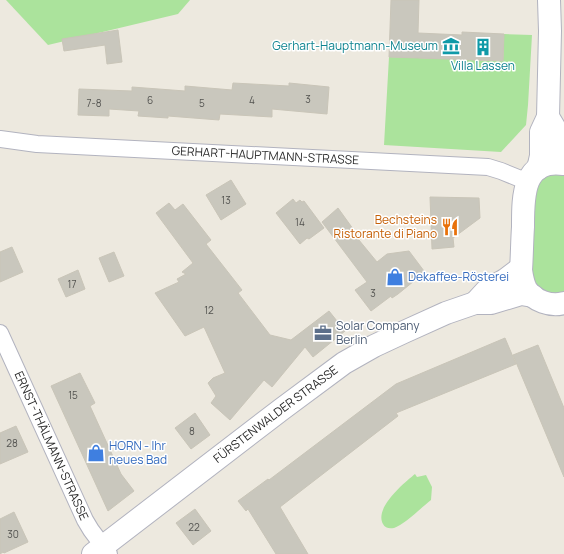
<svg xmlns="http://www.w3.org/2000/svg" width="564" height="554" viewBox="0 0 564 554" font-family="Manrope,sans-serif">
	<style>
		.green { fill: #abe39c }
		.building { fill: #c9c7bd; stroke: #c9c5b8 }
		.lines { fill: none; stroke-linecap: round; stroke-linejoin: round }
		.minor-casing { stroke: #b2b3bf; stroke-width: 18 }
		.secondary-casing { stroke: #b2b3bf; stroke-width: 24 }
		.minor { stroke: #fff; stroke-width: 16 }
		.secondary { stroke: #fff; stroke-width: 22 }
		.labels { text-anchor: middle; stroke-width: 3; stroke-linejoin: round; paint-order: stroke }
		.number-label { font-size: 10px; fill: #535350 }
		.culture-label { font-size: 12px; fill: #0d838f; stroke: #fff; text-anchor: end }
		.street-label { font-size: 12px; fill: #2c2c2c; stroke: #fff }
		.food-label { font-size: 12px; fill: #c56008; stroke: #fff; text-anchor: end }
		.shop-label { font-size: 12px; fill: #366cbe; stroke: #fff; text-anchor: start }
		.service-label { font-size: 12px; fill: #4e5e75; stroke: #fff; text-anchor: start }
	</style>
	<rect width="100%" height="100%" fill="#ede9df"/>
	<g class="green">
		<polygon points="6,0 190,0 178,14 48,45"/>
		<polygon points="504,34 532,35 528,105 526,125 501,152 384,145 389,57 503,61"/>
		<path d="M564,174V294C559,296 556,294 552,293C538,290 535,286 532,272C532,253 528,190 543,178C549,174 557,174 564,174Z"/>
		<path d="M415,474L417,477L426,475L432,487L431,500C422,507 404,525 394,528C389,529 385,528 383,524C374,508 404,483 415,474Z"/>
	</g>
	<g class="building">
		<polygon points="391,0 419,0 418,33 462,35 462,32 504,34 503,61 389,57"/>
		<polygon points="118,30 122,62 107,64 105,45 64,51 62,39"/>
		<polygon points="233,83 289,86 289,83 329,87 327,114 272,109 272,117 220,114 219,120 168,116 168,118 138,116 139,111 109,109 109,116 78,115 79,89 132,91 132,87 185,91 185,86 232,90"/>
		<polygon points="231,180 246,204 221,220 206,195"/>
		<polygon points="430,197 479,198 480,218 453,238 454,247 432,249"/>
		<polygon points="293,199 296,203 300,200 302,202 304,201 324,228 309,239 307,238 300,244 276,213"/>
		<polygon points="169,203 175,210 183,204 211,240 206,244 242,290 238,293 270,335 291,340 329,311 345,331 313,357 305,347 272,387 264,380 230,420 211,403 216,396 208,383 213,378 225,373 204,327 185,336 155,293 179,282 177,279 186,274 182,272 193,263 156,213"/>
		<polygon points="338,208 356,233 354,234 377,262 387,254 409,251 424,271 413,279 414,281 398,294 392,298 391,296 371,311 355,290 367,282 322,222"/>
		<polygon points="12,247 23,272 0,282 0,252"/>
		<polygon points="114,252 124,276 109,282 99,258"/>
		<polygon points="78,270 85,289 66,297 58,279"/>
		<polygon points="505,338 516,364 396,413 398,416 280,507 308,554 276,554 248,509 246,511 238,501 268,479 269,480 396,384"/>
		<polygon points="538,345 564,408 564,477 513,355"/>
		<polygon points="80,373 95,403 90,406 121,474 134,491 108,511 51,386"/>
		<polygon points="195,413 210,435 191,449 175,428"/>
		<polygon points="16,426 28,452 0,464 0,433"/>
		<polygon points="195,509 211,531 193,545 176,523"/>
		<polygon points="14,512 28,542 4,553 3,552 0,554 0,519"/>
	</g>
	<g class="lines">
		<g class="minor-casing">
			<g id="minor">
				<path id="s1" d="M0,139L37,144L488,167L501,171L528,182"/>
				<path id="s2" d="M0,333L85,520L91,530L109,554"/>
			</g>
		</g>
		<g class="secondary-casing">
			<g id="secondary">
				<polyline points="548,117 554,127 556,141 559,153 564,161"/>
				<path d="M564,164C522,158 523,198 523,227C522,241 522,256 521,270C522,277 523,283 526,289C534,301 551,307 564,303"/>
				<polyline points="538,169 541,156 541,132 548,117 550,31 549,0"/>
				<polyline points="475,303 486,291 505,280 521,268"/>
				<path id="s3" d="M93,554L282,409L344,363L374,346L404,332L446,313L475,303H491L521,294L533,296"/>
			</g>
		</g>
		<use href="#minor" class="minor"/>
		<use href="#secondary" class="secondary"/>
	</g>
	<defs>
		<g id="museum-bare" transform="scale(1.38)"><path d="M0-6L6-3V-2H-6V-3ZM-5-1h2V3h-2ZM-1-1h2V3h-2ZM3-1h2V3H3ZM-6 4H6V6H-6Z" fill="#0f9aa8" stroke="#fff" stroke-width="2.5" paint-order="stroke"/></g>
		<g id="building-bare" transform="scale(1.38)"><path d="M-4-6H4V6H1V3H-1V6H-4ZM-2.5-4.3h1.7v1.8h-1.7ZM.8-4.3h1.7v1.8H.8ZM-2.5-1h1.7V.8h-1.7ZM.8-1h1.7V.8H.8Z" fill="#0f9aa8" stroke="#fff" stroke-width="2.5" paint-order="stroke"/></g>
		<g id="restaurant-bare" transform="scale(1.38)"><path d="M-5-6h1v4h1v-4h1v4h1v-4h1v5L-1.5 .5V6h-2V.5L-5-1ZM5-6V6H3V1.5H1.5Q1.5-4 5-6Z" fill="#e8710a" stroke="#fff" stroke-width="2.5" paint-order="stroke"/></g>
		<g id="shop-bare" transform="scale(1.38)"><path d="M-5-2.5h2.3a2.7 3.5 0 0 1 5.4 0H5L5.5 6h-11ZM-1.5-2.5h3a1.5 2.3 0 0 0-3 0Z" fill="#3f7fe0" stroke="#fff" stroke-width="2.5" paint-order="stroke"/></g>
		<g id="office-bare" transform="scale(1.38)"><path d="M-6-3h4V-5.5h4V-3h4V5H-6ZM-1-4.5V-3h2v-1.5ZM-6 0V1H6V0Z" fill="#5c6f8a" stroke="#fff" stroke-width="2.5" paint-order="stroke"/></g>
	</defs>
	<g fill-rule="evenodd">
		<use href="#museum-bare" x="451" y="46"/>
		<use href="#building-bare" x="483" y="47"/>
		<use href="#restaurant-bare" x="450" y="227"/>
		<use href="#shop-bare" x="395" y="277"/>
		<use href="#office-bare" x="323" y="333"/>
		<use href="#shop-bare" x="96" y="453"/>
	</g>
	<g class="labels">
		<g class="number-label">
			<text x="308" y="103">3</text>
			<text x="150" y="104">6</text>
			<text x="252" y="104">4</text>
			<text x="94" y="107">7-8</text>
			<text x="202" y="107">5</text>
			<text x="226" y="204">13</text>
			<text x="300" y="226">14</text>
			<text x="72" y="288">17</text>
			<text x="373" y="297">3</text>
			<text x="209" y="314">12</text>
			<text x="73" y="399">15</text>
			<text x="192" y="435">8</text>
			<text x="12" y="447">28</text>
			<text x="194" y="531">22</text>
			<text x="13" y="538">30</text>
		</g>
		<g class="culture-label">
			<text x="438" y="50">Gerhart-Hauptmann-Museum</text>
			<text x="483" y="70" text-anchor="middle">Villa Lassen</text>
		</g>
		<g class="street-label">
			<text dy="4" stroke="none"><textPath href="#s1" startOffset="266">GERHART-HAUPTMANN-STRASSE</textPath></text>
			<text dy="4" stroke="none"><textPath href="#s3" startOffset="230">FÜRSTENWALDER STRASSE</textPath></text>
			<text dy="4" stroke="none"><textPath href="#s2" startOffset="124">ERNST-THÄLMANN-STRASSE</textPath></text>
		</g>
		<g class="food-label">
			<text x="437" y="224">Bechsteins<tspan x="437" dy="14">Ristorante di Piano</tspan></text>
		</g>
		<g class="shop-label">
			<text x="408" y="281">Dekaffee-Rösterei</text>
			<text x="109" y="450">HORN - Ihr<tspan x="109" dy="14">neues Bad</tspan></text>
		</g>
		<g class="service-label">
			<text x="336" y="330">Solar Company<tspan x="336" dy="14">Berlin</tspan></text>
		</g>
	</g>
</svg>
